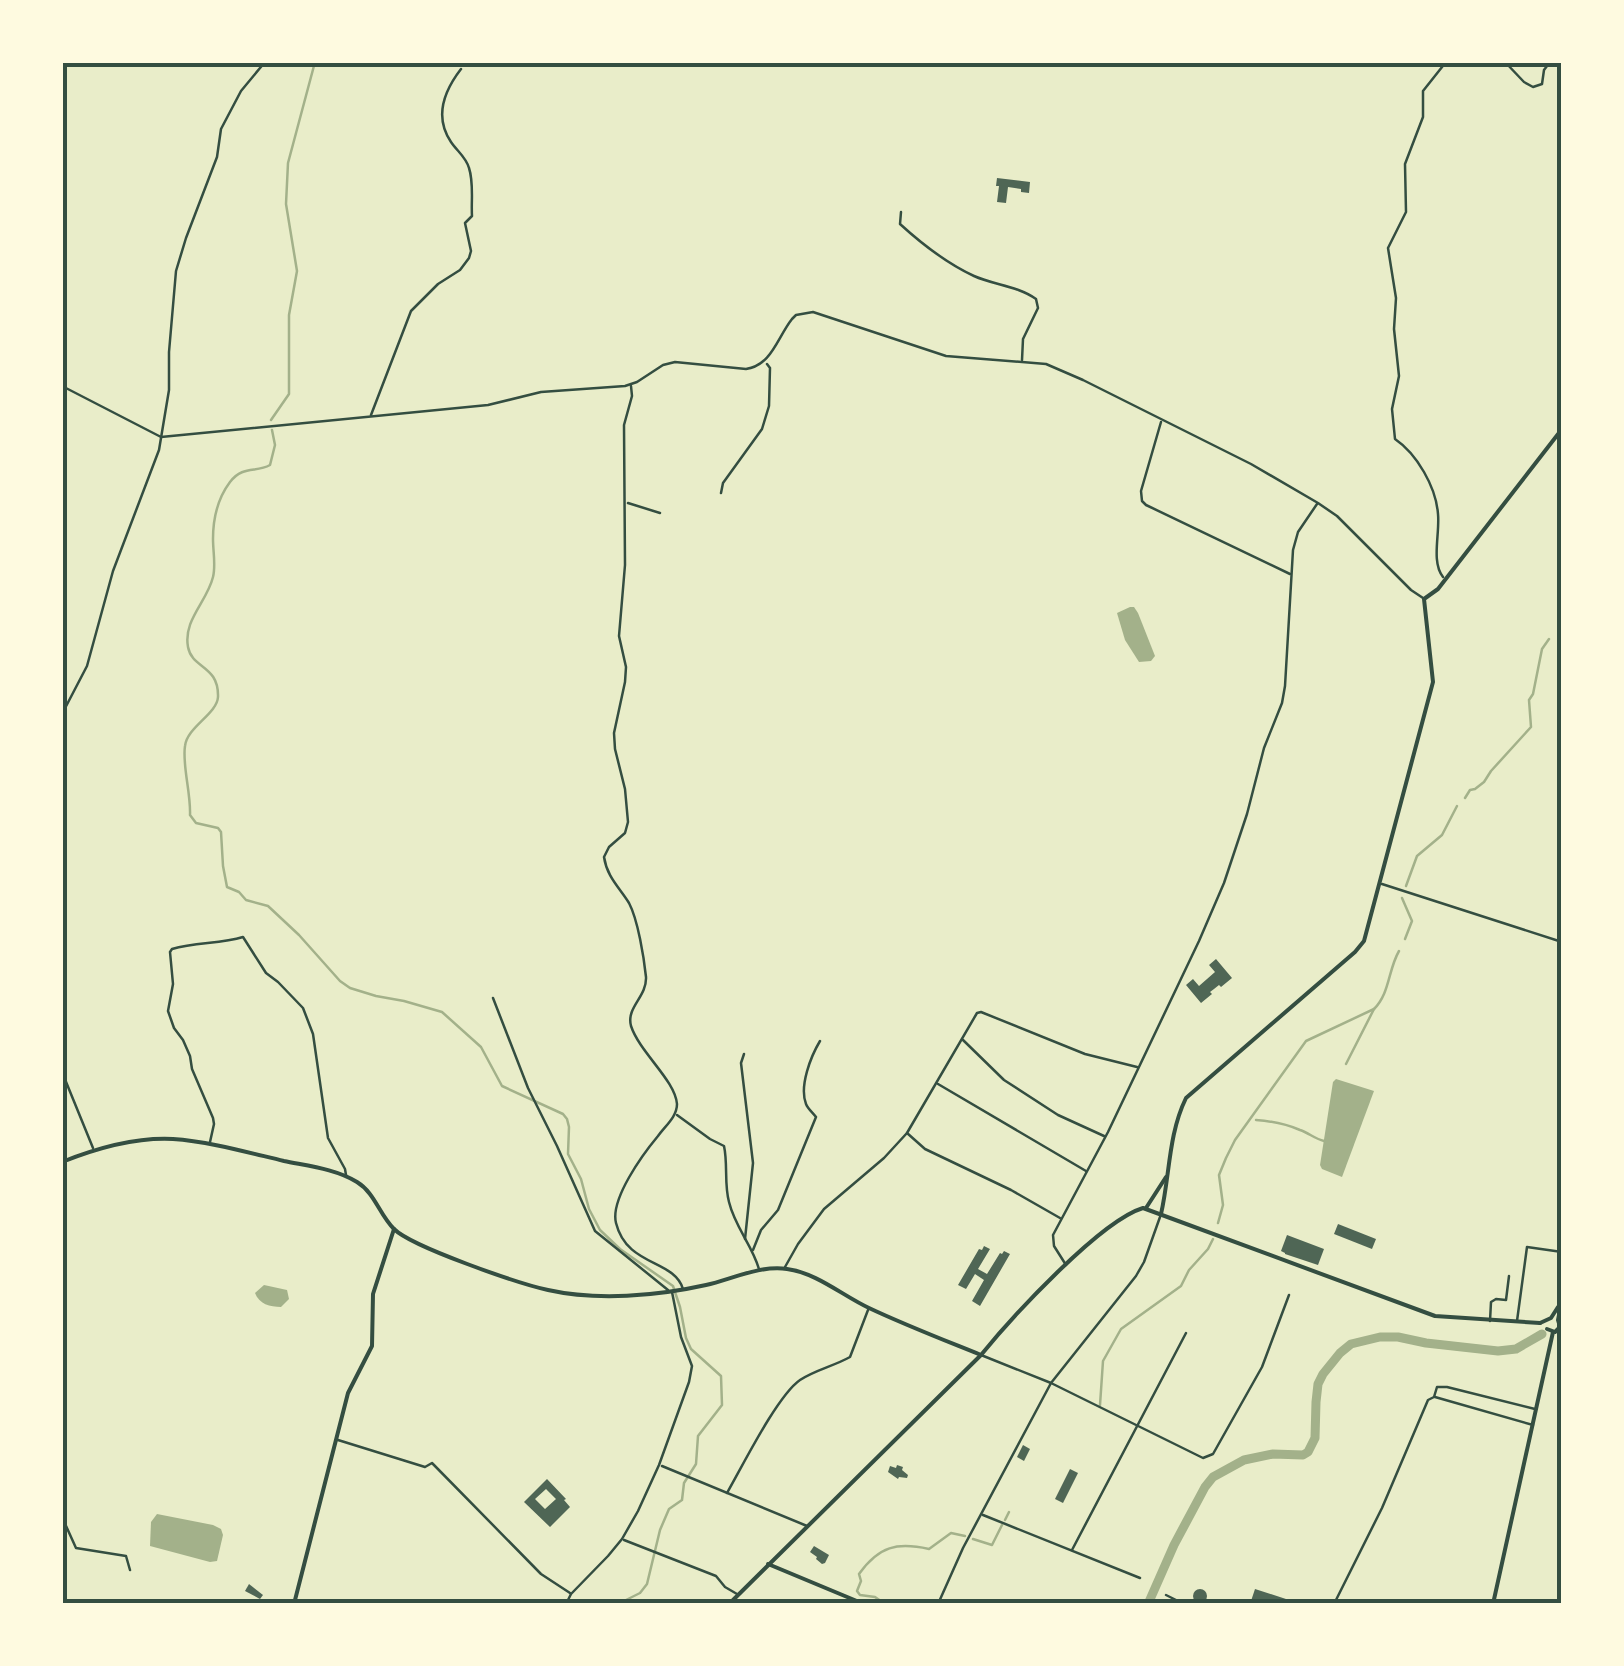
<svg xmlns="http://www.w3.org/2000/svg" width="1624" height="1666" viewBox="0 0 1624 1666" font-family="Literata,serif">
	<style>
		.water { fill: #a3b18a }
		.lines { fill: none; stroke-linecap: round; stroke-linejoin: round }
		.stream { stroke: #a3b18a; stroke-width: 2.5 }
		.river { stroke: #a3b18a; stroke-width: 9 }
		.building { fill: #4f6655; fill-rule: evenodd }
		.pedestrian { stroke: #344e41; stroke-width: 2.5 }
		.minor { stroke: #344e41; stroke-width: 2.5 }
		.tertiary { stroke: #344e41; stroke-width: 4 }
		.secondary { stroke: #344e41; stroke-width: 4 }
		.neatline { fill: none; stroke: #344e41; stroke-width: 4 }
	</style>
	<rect width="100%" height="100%" fill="#e9edc9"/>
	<g class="water">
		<polygon points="1130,607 1134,607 1138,613 1155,656 1151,661 1139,662 1125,640 1117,613"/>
		<polygon points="1336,1079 1374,1091 1342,1177 1322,1169 1320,1165 1333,1082"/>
		<path d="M264,1285L287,1290L289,1299L281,1307C270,1307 259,1304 255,1293Z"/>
		<polygon points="157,1514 213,1525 221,1529 223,1535 217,1561 210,1562 150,1546 151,1522"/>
	</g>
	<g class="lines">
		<g class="stream">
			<polyline points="271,420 289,394 289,315 297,271 286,204 288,163 315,62"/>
			<path d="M272,430L275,445L270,465C256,473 243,465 230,482C218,498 213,519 213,539C213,552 216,565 213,577C207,602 183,620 188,647C192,669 219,665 218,697C217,714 187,727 185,746C182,765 191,793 190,815L196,823L218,828L221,832L223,866L227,887L239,892L246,900L268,906L299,935L340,981L350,988L376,996L404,1001L442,1012L481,1047L502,1086L563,1114L567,1119L569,1127L568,1154L581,1179L589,1209L600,1230L620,1249L673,1286L680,1307L686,1338L691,1349L721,1376L722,1405L698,1436L696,1464L684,1483L682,1500L669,1509L660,1530L647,1584L640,1593L618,1604"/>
			<polyline points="1465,798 1470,790 1475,789 1484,782 1491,771 1531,727 1529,700 1533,694 1542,649 1549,639"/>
			<polyline points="1406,886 1417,856 1442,835 1457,806"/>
			<polyline points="1402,898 1412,921 1405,939"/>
			<path d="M1346,1064L1374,1009C1390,993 1388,970 1399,951"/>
			<path d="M1256,1120C1270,1121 1286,1124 1300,1130C1309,1133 1315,1139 1324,1141"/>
			<polyline points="1218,1223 1223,1205 1219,1175 1226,1158 1235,1140 1306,1041 1374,1009"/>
			<polyline points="1100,1405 1103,1361 1121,1329 1181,1286 1189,1270 1208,1249 1213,1239"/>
			<polyline points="1005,1520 1009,1512"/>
			<polyline points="973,1539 992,1545 1002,1525"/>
			<path d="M885,1604L875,1597L860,1595L857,1591L861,1581L859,1574C879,1546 897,1542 929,1549L951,1533L965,1536"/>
		</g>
		<polyline class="river" points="1148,1604 1174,1545 1205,1487 1213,1477 1244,1460 1273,1454 1303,1455 1308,1452 1315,1438 1316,1402 1318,1384 1323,1374 1340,1353 1351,1344 1380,1337 1398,1337 1426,1343 1498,1351 1516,1349 1542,1334"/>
	</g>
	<g class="building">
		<polygon points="997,178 1030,182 1029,193 1021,192 1021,189 1008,187 1006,203 997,202 999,186 996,186"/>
		<polygon points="1216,959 1232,978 1221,987 1219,985 1214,989 1210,992 1212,994 1201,1003 1186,985 1193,979 1199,986 1215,972 1209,965"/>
		<polygon points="1338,1224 1376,1239 1372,1249 1334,1234"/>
		<polygon points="1287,1235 1324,1249 1318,1265 1285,1254 1285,1253 1281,1251"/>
		<polygon points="984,1246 990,1249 978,1269 987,1274 1000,1253 1002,1254 1004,1251 1010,1254 980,1306 972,1301 984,1280 975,1274 966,1289 958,1285 979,1249 982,1250"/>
		<polygon points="1023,1445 1030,1449 1024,1461 1017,1457"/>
		<polygon points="897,1465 903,1467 902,1470 908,1475 907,1478 899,1477 898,1479 888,1472 890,1466 896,1468"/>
		<polygon points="1070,1469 1078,1473 1063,1503 1055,1499"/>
		<path d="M547,1479L566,1499L564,1500L570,1507L550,1527L524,1502ZM546,1489L556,1499L545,1509L535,1499Z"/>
		<polygon points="814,1546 829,1555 825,1563 822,1564 816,1559 817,1557 810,1552"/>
		<polygon points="249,1584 263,1595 260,1599 245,1591"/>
		<polygon points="1255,1589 1286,1599 1285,1604 1263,1604 1264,1600 1260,1599 1259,1604 1250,1604"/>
		<circle cx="1200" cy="1596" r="7"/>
	</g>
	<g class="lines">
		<polyline class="pedestrian" points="1517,1321 1527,1247 1562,1252"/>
		<g class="minor">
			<polyline points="1505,62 1524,82 1533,87 1542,84 1544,70 1550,62"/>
			<path d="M901,212L900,224C923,245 946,263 974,276C994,285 1018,286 1036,299L1038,308L1023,339L1022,360"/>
			<path d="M62,386L161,437L488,405L541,392L625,386L637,382L663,365L675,362L746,369C772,365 777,338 792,319L796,315L813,312L946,356L1046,364L1083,380L1251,464L1318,503L1337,516L1411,590L1423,598"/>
			<path d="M631,386L632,396L624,425L625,565L619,636L626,667L625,682L614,733L615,749L625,789L628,822L625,833L609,847L604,857C607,877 619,887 629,903C638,920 644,958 646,977C647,997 626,1007 631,1026C640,1053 675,1080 677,1104C677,1117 665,1126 658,1136C643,1154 610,1199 616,1223C627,1267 674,1259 683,1289"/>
			<path d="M371,415L411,311L438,284L460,270L469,258L471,251L465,223L472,216C471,201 474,183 469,168C466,157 457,151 451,142C434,117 444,91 461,69"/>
			<polyline points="1161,422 1141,491 1142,501 1146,505 1290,574"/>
			<polyline points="721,493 723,483 762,429 769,406 770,368 767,364"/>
			<polyline points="628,503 660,513"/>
			<path d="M1443,577C1431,562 1440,534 1438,514C1436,487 1417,454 1395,439L1392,409L1399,376L1394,329L1396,298L1388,248L1406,212L1405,164L1423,117V91L1446,62"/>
			<polyline points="62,714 87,666 113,571 159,450 169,390 169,352 176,271 186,238 217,157 221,129 241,91 265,62"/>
			<polyline points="1382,884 1562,942"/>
			<polyline points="493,998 528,1088 557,1146 595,1231 668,1290"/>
			<polyline points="963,1040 1004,1080 1058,1115 1104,1136"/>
			<polyline points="744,1054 741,1063 753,1163 745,1239"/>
			<polyline points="62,1072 93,1148"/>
			<polyline points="938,1084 1086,1171"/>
			<path d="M677,1115L710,1139L724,1146C728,1164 724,1184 729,1202C735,1227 752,1245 759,1269"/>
			<polyline points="907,1133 925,1149 1011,1190 1060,1218"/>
			<path d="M210,1142L214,1124L213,1118L192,1069L190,1056L183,1040L174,1028L168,1011L173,984L170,952L172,949C196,942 220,944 243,937L266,973L278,982L303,1008L313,1034L328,1138L345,1169L346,1175"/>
			<path d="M753,1250L761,1230L778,1210L816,1117C813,1113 808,1109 806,1104C799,1086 811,1056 820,1041"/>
			<polyline points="1066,1265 1054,1246 1053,1235 1108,1132 1199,941 1224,883 1247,814 1264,748 1282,703 1285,686 1293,550 1298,532 1317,504"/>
			<polyline points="785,1267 798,1244 824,1209 884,1158 907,1133 977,1013 981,1012 1085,1054 1137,1067"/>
			<polyline points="1490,1321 1491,1302 1496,1299 1506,1300 1509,1276"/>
			<polyline points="981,1355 1051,1383 1203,1458 1213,1454 1262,1367 1289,1295"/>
			<polyline points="1435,1397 1533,1425"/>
			<polyline points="338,1440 425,1467 432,1463 541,1574 570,1593"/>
			<polyline points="662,1466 807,1526"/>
			<path d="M727,1493C742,1467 777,1396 800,1380C815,1370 834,1366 850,1357L868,1310"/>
			<polyline points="983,1515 1140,1578"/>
			<polyline points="62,1517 76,1548 126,1556 130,1570"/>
			<polyline points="624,1540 716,1576 725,1587 737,1594"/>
			<polyline points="1072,1550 1186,1333"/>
			<polyline points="1166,1595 1184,1604"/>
			<polyline points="566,1604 571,1594 608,1556 622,1539 638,1511 659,1465 689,1382 692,1366 681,1337 672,1292"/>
			<polyline points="938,1604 963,1548 1051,1383 1136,1276 1144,1262 1160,1217"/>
			<polyline points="1334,1604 1382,1508 1428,1400 1434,1397 1437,1387 1447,1387 1535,1409"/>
		</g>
		<g class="tertiary">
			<polyline points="1146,1208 1166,1177"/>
			<path d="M1161,1214C1170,1175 1168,1135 1186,1098L1355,952L1364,941L1433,682L1424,599L1438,589L1562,429"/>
			<polyline points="768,1564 864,1604"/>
			<polyline points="294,1604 348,1393 372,1346 373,1294 394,1229"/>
			<polyline points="729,1604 981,1355"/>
		</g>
		<g class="secondary">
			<path d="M62,1162C97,1148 135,1137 173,1139C207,1141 250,1153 284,1161C308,1166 336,1169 357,1182C375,1193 379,1214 394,1229C412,1247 520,1284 548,1290C597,1301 657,1296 706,1285C732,1279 760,1265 787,1269C817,1273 843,1296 869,1308C905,1325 944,1340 981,1355C1011,1318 1100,1221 1143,1208L1435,1316L1540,1323"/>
			<polyline points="1540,1323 1551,1318 1558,1307"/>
			<polyline points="1547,1329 1555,1332 1560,1327 1558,1320 1562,1299"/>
			<polyline points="1493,1604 1553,1332"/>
		</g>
	</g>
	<rect width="1624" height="1666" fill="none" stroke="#fefae0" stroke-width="130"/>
	<rect x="65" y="65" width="1494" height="1536" class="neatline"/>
</svg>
